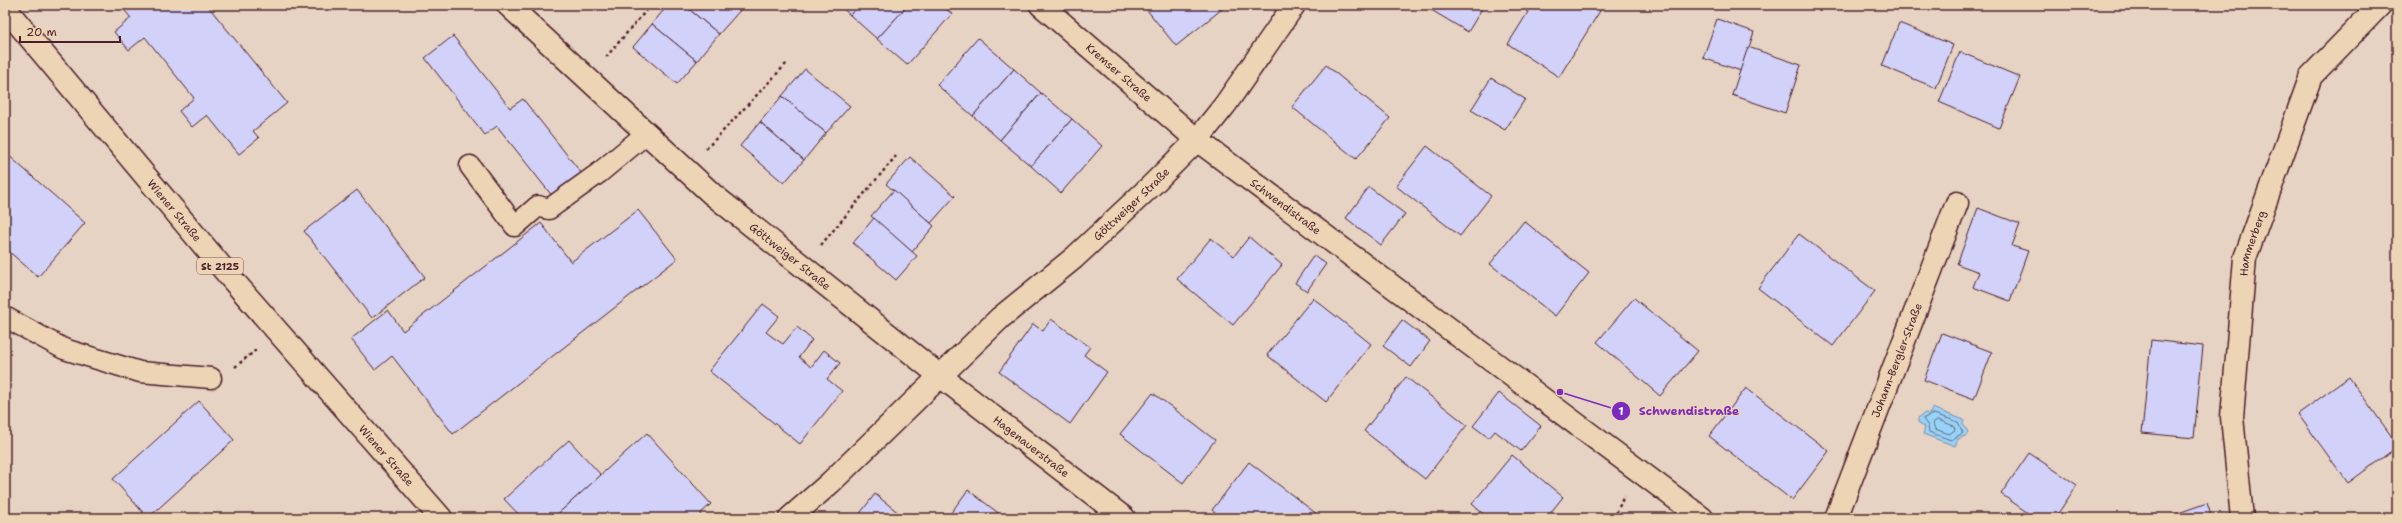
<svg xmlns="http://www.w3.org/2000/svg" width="2402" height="523" viewBox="0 0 2402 523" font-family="'Shantell Sans',sans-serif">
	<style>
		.water { fill: #97d3f8; stroke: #788ba6 }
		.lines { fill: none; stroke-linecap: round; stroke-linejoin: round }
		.shore { stroke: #69677d; stroke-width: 1 }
		.building { fill: #d1d1f9; stroke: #4a1f2b }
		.lane-casing { stroke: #4a1f2b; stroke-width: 23 }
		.street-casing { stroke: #4a1f2b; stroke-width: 25 }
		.primary-casing { stroke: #4a1f2b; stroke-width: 25 }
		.path { stroke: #4a1f2b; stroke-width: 2.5; stroke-dasharray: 3 3; stroke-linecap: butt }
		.lane { stroke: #edd4b5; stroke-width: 20 }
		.street { stroke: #edd4b5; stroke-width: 22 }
		.primary { stroke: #edd4b5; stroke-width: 22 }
		.labels { text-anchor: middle; stroke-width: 3; stroke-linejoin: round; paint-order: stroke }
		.shield { fill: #edd4b5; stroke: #7b5554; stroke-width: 1 }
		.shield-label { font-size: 10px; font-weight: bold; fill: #4a1f2b }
		.street-label { font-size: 11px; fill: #4a1f2b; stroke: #edd4b5 }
		.leader { fill: none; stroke: #7b2cbf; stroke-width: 1.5 }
		.callout-dot { fill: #7b2cbf; stroke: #edd4b5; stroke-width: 1.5 }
		.mark-label { font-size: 12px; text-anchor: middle; font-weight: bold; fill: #fff }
		.callout-label { font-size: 12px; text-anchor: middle; font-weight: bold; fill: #7b2cbf; stroke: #edd4b5; stroke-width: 3; stroke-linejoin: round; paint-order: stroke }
	</style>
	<rect width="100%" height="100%" fill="#e7d3c3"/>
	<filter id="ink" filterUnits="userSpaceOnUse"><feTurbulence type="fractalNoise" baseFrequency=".025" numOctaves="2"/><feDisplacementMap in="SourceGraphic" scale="8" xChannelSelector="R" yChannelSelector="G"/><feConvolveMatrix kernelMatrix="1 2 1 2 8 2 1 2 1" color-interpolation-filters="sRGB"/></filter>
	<g filter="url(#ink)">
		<polygon class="water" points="1932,408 1964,420 1963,424 1968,432 1967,435 1958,439 1955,446 1923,434 1925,428 1918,422 1918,418 1925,413 1930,414"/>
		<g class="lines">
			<g class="shore">
				<polygon points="1934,414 1958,422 1963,433 1951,440 1929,432 1928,426 1923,419"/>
				<polygon points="1938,420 1954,426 1955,430 1949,434 1935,429 1933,423"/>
			</g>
		</g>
		<g class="building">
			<polygon points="120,5 207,5 287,103 253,131 259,138 239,154 207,115 192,127 179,111 194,98 145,37 129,50 114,32 131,18"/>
			<polygon points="668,5 684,5 719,34 697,61 652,24"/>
			<polygon points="684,5 741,5 743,7 719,34"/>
			<polygon points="839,5 859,5 850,15"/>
			<polygon points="859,5 908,5 877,39 850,15"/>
			<polygon points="908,5 941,5 952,14 907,65 877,39"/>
			<polygon points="1143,5 1219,5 1222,9 1176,46"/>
			<polygon points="1423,5 1484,5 1468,32"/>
			<polygon points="1517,5 1601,5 1603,6 1559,77 1508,44 1528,12"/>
			<polygon points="1717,19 1754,32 1741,71 1703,58"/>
			<polygon points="1899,23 1953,45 1936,88 1882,66"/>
			<polygon points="652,24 697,61 677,84 633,47"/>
			<polygon points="453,36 510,108 523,99 582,174 553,197 497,126 485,135 425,58"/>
			<polygon points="978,38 1014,69 973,116 937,85"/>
			<polygon points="1748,47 1801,65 1785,113 1732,95"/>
			<polygon points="1960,52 2020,77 1999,128 1939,102"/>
			<polygon points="1326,65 1390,118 1356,159 1292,107"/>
			<polygon points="805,69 850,106 826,133 782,96"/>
			<polygon points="1014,69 1041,93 1000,140 973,116"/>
			<polygon points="1491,78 1525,99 1505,130 1471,110"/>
			<polygon points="1041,93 1072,119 1031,166 1000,140"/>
			<polygon points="782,96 826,133 804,160 760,122"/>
			<polygon points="1072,119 1102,146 1061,193 1031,166"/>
			<polygon points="760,122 804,160 784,183 740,146"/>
			<polygon points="1427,146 1491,196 1460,236 1396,186"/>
			<polygon points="7,154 85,223 38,277 5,248 5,157"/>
			<polygon points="910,157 955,196 931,223 886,184"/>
			<polygon points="1369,187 1405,214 1381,245 1346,218"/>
			<polygon points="357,190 425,277 372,318 304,231"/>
			<polygon points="894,190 934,226 912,252 871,216"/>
			<polygon points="1978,208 2020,224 2012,246 2028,251 2010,301 1973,287 1979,272 1957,264"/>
			<polygon points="638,210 677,259 453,434 392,356 375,370 351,339 388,310 403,331 541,223 571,262"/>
			<polygon points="874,218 917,256 896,280 853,243"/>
			<polygon points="1524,221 1589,273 1555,316 1490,264"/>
			<polygon points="1799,234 1875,291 1833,346 1758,288"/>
			<polygon points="1249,237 1282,265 1233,325 1177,279 1211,238 1234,256"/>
			<polygon points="1314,255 1326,264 1307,291 1295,283"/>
			<polygon points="1313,298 1371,344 1326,402 1267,355"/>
			<polygon points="1634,298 1698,351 1660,396 1597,342"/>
			<polygon points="763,304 779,316 766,332 774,338 783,344 797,327 812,340 799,357 811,367 824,350 840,363 827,379 842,391 800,444 709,371"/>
			<polygon points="1051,319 1090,347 1084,355 1107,372 1070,424 999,372 1033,324 1043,331"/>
			<polygon points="1402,320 1430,341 1411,367 1383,346"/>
			<polygon points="1942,333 1992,352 1974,399 1924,380"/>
			<polygon points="2151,340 2203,346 2194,438 2142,433"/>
			<polygon points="1406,377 1467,425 1425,479 1364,431"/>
			<polygon points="2349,377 2397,444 2397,447 2348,483 2298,414"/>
			<polygon points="1746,388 1829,451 1792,500 1709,436"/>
			<polygon points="1153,393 1215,440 1183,483 1120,434"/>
			<polygon points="1499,393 1541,426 1521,451 1495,431 1489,438 1473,426"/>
			<polygon points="199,401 234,440 148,518 113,479"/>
			<polygon points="647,433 711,504 700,514 703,518 553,518"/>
			<polygon points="569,440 601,475 553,518 522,518 504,499"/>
			<polygon points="2029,453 2077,485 2055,518 2035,518 2001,494"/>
			<polygon points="1512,455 1563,497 1546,518 1488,518 1472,504"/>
			<polygon points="1249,462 1322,518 1222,518 1212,510"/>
			<polygon points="968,490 1005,518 947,518"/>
			<polygon points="875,494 905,518 860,518 858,516"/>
			<polygon points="2207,503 2212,518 2164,518"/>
		</g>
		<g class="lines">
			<g class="lane-casing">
				<g id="lane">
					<polyline points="470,166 515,226 538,206 549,209 599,173 647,133"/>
					<polyline points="5,317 64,349 140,372 211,378"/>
				</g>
			</g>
			<g class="street-casing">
				<g id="street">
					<path id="s1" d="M508,5L712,194L939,375L1124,518"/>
					<path id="s2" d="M1041,5L1197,140L1702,518"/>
					<path id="s3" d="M790,518L830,483L1000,318L1074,258L1153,184L1197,140L1225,105L1294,5"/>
					<path id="s4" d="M1836,518L1957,203"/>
					<path id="s5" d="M2242,518L2232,417L2245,258L2311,76L2380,5"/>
				</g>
			</g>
			<g class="primary-casing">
				<g id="primary">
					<path id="s6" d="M5,8L230,277L441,518"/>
				</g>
			</g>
			<g class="path">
				<polyline points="606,57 651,5"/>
				<polyline points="706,149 787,63"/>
				<polyline points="821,245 896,156"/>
				<polyline points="235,367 256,350"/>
				<polyline points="1614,518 1624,496"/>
			</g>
			<use href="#lane" class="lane"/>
			<use href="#street" class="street"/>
			<use href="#primary" class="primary"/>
		</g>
	</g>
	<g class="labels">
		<rect class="shield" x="197" y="258" width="46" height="16" rx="3"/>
		<g class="shield-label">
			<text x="220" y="270">St 2125</text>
		</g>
		<g class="street-label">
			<text dy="4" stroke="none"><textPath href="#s2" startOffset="103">Kremser Straße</textPath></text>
			<text dy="4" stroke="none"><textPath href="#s3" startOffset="464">Göttweiger Straße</textPath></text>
			<text dy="4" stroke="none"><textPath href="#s2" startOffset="317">Schwendistraße</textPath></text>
			<text dy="4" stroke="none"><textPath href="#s6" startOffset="264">Wiener Straße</textPath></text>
			<text dy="4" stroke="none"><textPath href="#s5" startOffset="277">Hammerberg</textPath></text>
			<text dy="4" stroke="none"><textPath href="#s1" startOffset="378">Göttweiger Straße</textPath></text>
			<text dy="4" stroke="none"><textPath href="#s4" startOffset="169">Johann-Bergler-Straße</textPath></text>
			<text dy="4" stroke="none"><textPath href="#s1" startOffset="685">Hagenauerstraße</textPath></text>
			<text dy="4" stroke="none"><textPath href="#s6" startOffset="588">Wiener Straße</textPath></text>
		</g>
	</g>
	<path class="leader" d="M1560 392L1621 411"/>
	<g class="callout-dot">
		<circle cx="1560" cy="392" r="4"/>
		<circle cx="1621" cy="411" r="10"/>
	</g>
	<g class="mark-label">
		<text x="1621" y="415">1</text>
	</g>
	<g class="callout-label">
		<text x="1689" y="415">Schwendistraße</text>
	</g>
	<rect width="2402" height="523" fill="none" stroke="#edd4b5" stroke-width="20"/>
	<rect x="10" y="10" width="2382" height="503" fill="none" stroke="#4a1f2b" stroke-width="1.5" filter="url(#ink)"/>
	<path d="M20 36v6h100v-6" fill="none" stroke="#4a1f2b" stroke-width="2"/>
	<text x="26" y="36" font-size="12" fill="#4a1f2b" stroke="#edd4b5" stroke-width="3" paint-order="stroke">20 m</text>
</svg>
